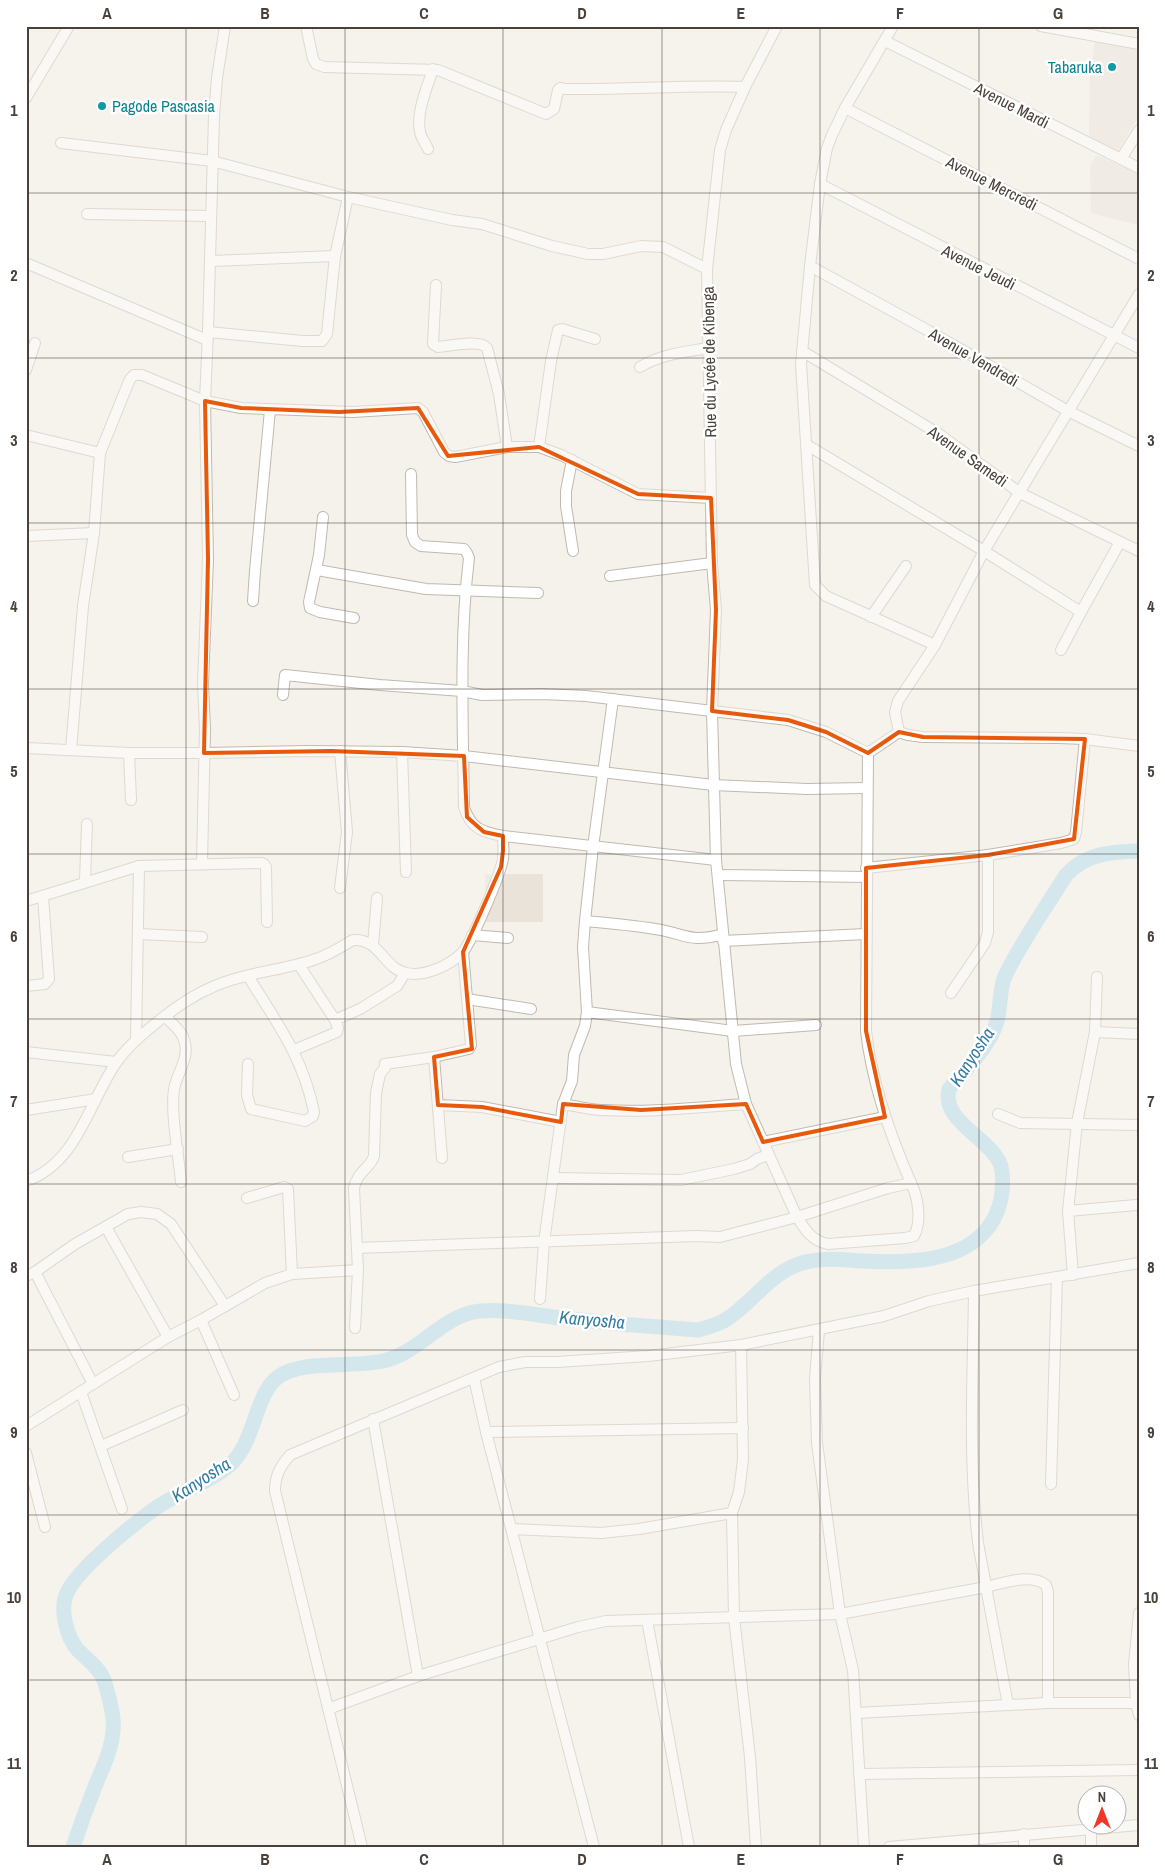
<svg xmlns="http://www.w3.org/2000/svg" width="1165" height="1873" viewBox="0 0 1165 1873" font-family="'Archivo Narrow',sans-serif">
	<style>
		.residential { fill: #e9e3da }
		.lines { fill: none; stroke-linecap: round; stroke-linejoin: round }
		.river { stroke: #acd9ee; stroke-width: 15 }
		.street-casing { stroke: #c1b9af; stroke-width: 12 }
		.street { stroke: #fff; stroke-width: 10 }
		.marked { fill: none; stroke: #e8590c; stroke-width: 4; stroke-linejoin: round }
		.grid { fill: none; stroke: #4a423a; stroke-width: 1; stroke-opacity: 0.55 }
		.culture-dot { fill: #0f9aa8; stroke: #fff; stroke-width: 2 }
		.labels { text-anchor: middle; stroke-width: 5; stroke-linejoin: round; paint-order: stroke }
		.culture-label { font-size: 16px; fill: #0d838f; stroke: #fff; text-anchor: end }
		.street-label { font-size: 16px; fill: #4a423a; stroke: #fff }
		.water-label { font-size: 18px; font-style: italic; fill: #327ca2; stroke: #fff }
		.neatline { fill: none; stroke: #4a423a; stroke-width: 2 }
		.grid-label { font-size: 16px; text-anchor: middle; font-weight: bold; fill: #4a423a }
	</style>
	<rect width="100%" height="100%" fill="#f5f2ec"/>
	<g class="residential">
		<polygon points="1095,38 1139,41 1139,115 1118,151 1093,147 1089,134 1090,78"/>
		<polygon points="1097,155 1139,174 1139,225 1091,213 1090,166"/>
		<rect x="485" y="874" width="58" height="48"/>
	</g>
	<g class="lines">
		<path class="river" d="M73,1847C80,1826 88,1804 96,1784C103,1767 112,1749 113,1730C115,1717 108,1693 104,1680C99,1667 86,1659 77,1649C67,1637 60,1611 66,1595C75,1571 131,1526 153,1510C175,1494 203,1485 225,1469C256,1447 253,1396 278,1377C302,1359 353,1368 383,1361C418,1353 439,1320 473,1312C497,1307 535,1315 560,1318C606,1323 652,1327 698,1330C708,1327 718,1325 727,1319C752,1303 771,1272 802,1263C821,1257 842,1260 862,1261C905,1263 963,1264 990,1225C1001,1210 1004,1189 1002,1171C998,1140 940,1124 949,1089C964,1071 991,1045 997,1021C1001,1007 999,990 1005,976C1022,941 1045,909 1066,875C1086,853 1111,852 1139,851"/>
		<g class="street-casing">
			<g id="street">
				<path d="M306,26L313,59L316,64L324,67L438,70L546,114L554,109L558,90L560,88L565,89C625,90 685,85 745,87"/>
				<path d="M777,26L745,87L726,130L720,150L707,269L712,563L716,610L712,711L716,860L736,1064L746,1104L797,1217C806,1231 812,1241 828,1244L905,1238L914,1236C922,1221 918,1197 911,1183"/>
				<polyline points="893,26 845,108 832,135 827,148 820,184 810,266 801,364 815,585 826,596 935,645"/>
				<polyline points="1041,26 1139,44"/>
				<polyline points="885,41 1139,168"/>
				<polyline points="26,98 69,26"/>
				<polyline points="845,108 1139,259"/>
				<polyline points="61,143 212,161 348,197 452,220 482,224 552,246 588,254 603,254 641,246 663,247 707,269"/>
				<path d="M428,149C426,144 421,138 420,132C416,112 427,88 433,69"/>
				<polyline points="1121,159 1139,130"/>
				<polyline points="820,184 1139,348"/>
				<polyline points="87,214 211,216"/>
				<polyline points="211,261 335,256 348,197"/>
				<polyline points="26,263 207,340"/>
				<polyline points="810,266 929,331 1068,411 1139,446"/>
				<path d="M436,285L433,344L438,347C450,346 480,339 487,348L499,394L507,447"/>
				<polyline points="208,332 303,341 322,341 327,334 335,256"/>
				<polyline points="802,351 939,434 1020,493 1139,551"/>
				<path d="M640,367C661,354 685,352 708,348"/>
				<polyline points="26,370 35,343"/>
				<polyline points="26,435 100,453"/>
				<polyline points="807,445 984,551 1081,612"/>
				<polyline points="539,447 551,361 558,330 562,329 595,339"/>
				<polyline points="572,460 566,491 566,506 573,551"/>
				<path d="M411,474L412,535L415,542L421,546L464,549L467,553L469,558C459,641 463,724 464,807C471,829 482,832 503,836L716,860"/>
				<polyline points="323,517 319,555 309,602 310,608 320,612 354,618"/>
				<polyline points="26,536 94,533"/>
				<polyline points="317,570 426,589 538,593"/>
				<polyline points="610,576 712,563"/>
				<polyline points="253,601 255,571 270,410"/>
				<polyline points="871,617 906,566"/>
				<polyline points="1061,650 1081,612 1120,542"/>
				<polyline points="283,695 285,675 380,685 462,691 482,695 542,694 586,696 788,720 826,732 868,753"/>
				<polyline points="899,732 895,712 898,701 935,645 984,551 1139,294"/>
				<polyline points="899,732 908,735 923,737 1059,738 1085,739 1139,746"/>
				<polyline points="26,748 129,753 204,753 306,751 402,752 464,756 713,785 807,789 866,788"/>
				<polyline points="71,750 83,606 94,533 100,453 130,379 134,375 142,375 205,401 241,408 353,412 418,408 423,412 444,452 449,456 455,457 507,447 539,447 561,455 638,494 711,498"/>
				<polyline points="340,751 347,832 340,888"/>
				<polyline points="402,752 406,872"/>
				<polyline points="129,753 131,800"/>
				<polyline points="202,864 205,729 203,684 208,559 205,401 208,332 214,116 217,78 225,26"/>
				<polyline points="866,868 988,855 1061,843 1074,839 1076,832 1085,739"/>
				<polyline points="718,875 866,877"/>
				<polyline points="85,881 87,824"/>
				<polyline points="26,901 139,866 261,863 264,864 266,867 267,922"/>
				<path d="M585,921C608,923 632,925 655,929C684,933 690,944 723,934"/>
				<polyline points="138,934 202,937"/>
				<polyline points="472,935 508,938"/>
				<polyline points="723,941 866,934"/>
				<polyline points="373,945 377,898"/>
				<polyline points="26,986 45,984 49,979 43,896"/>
				<polyline points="951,993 985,943 988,932 988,855"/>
				<polyline points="467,999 531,1009"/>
				<polyline points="587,1012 733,1031 816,1025"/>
				<path d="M165,1016C171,1023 182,1031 184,1040C190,1056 179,1070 175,1085C169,1105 179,1158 181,1182"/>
				<polyline points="335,1020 360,1009 397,986 405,973"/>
				<polyline points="1095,1032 1139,1034"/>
				<polyline points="136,1040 139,866"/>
				<polyline points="294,1050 337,1032 338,1028 335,1020 299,965"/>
				<polyline points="26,1052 116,1062"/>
				<polyline points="434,1057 442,1158"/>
				<path d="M248,1064L247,1095L251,1109L305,1121L313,1116L314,1112C303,1057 277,1023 248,976"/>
				<path d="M563,1104C576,1106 589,1110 602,1110C650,1113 698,1107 746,1104"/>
				<polyline points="438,1105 482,1107 561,1122"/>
				<polyline points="26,1110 96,1099"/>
				<polyline points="998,1114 1020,1123 1139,1125"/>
				<polyline points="763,1142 885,1117"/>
				<polyline points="128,1157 178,1149"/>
				<polyline points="553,1178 681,1180 734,1169 750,1164 757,1159 768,1155"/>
				<path d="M26,1181C77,1164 89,1102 116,1063C128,1045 148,1029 165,1016C184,1001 208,987 231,980C259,971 288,969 316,959C329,955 341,947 353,940C380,938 384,969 406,973C424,977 449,966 462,953C472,942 500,875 503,859C504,851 503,844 503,836"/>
				<polyline points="247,1198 284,1187 288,1189 292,1274"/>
				<polyline points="1068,1211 1136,1205"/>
				<polyline points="106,1227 168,1337"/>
				<path d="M357,1248L696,1236L720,1237L797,1217L888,1188L911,1183C890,1135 872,1083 866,1031L868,753L899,732"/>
				<polyline points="35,1272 93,1384"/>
				<polyline points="1073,1275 1068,1211 1077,1123 1095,1032 1097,977"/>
				<polyline points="26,1276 35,1272 75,1244 128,1214 141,1212 157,1214 171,1224 225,1306"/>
				<path d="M974,1291C973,1374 968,1459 978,1542C980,1557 984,1572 986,1587C1003,1583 1031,1573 1046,1585L1048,1592V1703H1136L1139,1715"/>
				<polyline points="540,1299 544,1242 563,1104 572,1081 574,1055 585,1026 587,1012 583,947 585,921 593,847 613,699"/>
				<polyline points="201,1320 234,1395"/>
				<path d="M355,1328L358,1270L354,1188C358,1170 370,1169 374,1156L376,1093L380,1074L385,1068V1064L434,1057L469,1049L471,1045L463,952"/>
				<polyline points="819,1330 815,1379 817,1443 840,1614 853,1670 864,1847"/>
				<polyline points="741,1345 743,1460 739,1492 732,1513 734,1617 750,1757 756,1847"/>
				<polyline points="474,1378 486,1432 594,1847"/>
				<polyline points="81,1392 122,1509"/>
				<polyline points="373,1419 418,1676"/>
				<polyline points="26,1426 168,1337 201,1320 265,1283 292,1274 358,1270"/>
				<polyline points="486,1432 743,1428"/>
				<polyline points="101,1446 183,1410"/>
				<polyline points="26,1453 45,1527"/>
				<polyline points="1051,1484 1057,1277"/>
				<polyline points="512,1529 601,1533 639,1529 732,1513"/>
				<polyline points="647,1620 689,1847"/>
				<polyline points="1136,1703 1134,1664 1139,1613"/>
				<polyline points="328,1709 418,1676 578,1627 606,1621 840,1614 986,1587 1008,1705"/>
				<polyline points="856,1713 1048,1703"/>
				<polyline points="859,1774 1139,1770"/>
				<path d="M362,1847L275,1491C275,1475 280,1467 290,1455L499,1367L525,1362H557L648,1356L741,1345L884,1316L929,1301L974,1291L1139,1263"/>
				<polyline points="889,1847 1139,1825"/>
				<polyline points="1024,1847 1024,1834"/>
				<polyline points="1091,1847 1091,1828"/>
			</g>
		</g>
		<use href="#street" class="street"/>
	</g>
	<path d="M0 0H1165V1873H0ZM205,401L241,408L339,412L418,408L448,456L539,447L638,494L711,498L716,610L712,711L788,720L826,732L868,753L899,732L923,737L1085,739L1074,839L988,855L866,868V1031L885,1117L763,1142L746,1104L641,1110L563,1104L561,1122L482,1107L438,1105L434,1057L472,1049L463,952L501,867L503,851V836L484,832L467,817L464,756L331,751L204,753L208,559Z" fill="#f5f2ec" fill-opacity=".55" fill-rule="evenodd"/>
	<path class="marked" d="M205,401L241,408L339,412L418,408L448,456L539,447L638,494L711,498L716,610L712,711L788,720L826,732L868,753L899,732L923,737L1085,739L1074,839L988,855L866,868V1031L885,1117L763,1142L746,1104L641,1110L563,1104L561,1122L482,1107L438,1105L434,1057L472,1049L463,952L501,867L503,851V836L484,832L467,817L464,756L331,751L204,753L208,559Z"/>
	<path class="grid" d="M186,26V1847M345,26V1847M503,26V1847M662,26V1847M820,26V1847M979,26V1847M26,193H1139M26,358H1139M26,523H1139M26,689H1139M26,854H1139M26,1019H1139M26,1184H1139M26,1350H1139M26,1515H1139M26,1680H1139"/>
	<g class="culture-dot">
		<circle cx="1112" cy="67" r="5"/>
		<circle cx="102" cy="106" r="5"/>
	</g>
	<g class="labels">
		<g class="culture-label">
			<text x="1102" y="73">Tabaruka</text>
			<text x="112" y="112" text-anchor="start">Pagode Pascasia</text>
		</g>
		<g class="street-label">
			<text transform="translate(1012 105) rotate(27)" y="6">Avenue Mardi</text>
			<text transform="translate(992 183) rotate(27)" y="6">Avenue Mercredi</text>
			<text transform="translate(979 267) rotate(27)" y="6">Avenue Jeudi</text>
			<text transform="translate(974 357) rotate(30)" y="6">Avenue Vendredi</text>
			<text transform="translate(709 362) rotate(-91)" y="6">Rue du Lycée de Kibenga</text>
			<text transform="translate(968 456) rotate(35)" y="6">Avenue Samedi</text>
		</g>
		<g class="water-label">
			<text transform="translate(972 1057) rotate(-57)" y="6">Kanyosha</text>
			<text transform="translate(592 1320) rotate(5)" y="6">Kanyosha</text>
			<text transform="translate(201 1480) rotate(-33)" y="6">Kanyosha</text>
		</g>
	</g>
	<rect width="1165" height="1873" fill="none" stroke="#ffffff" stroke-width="55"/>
	<g transform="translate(1102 1810)"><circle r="24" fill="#ffffff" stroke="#b7b3b0"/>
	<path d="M0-4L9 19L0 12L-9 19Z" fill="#f03529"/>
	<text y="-8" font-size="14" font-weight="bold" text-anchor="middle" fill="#4a423a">N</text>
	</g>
	<rect x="28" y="28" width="1110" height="1818" class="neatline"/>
	<g class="grid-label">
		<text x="107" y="19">A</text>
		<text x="265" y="19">B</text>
		<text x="424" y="19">C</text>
		<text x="582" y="19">D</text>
		<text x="741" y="19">E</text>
		<text x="900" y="19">F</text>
		<text x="1058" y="19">G</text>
		<text x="14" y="116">1</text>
		<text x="1151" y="116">1</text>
		<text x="14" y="281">2</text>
		<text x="1151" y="281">2</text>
		<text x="14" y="446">3</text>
		<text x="1151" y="446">3</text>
		<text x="14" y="612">4</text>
		<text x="1151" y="612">4</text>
		<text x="14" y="777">5</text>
		<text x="1151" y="777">5</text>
		<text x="14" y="942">6</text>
		<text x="1151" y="942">6</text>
		<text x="14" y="1107">7</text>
		<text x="1151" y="1107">7</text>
		<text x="14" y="1273">8</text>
		<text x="1151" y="1273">8</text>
		<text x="14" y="1438">9</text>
		<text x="1151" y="1438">9</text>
		<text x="14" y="1603">10</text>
		<text x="1151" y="1603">10</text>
		<text x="14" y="1769">11</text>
		<text x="1151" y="1769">11</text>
		<text x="107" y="1865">A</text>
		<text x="265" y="1865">B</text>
		<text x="424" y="1865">C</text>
		<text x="582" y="1865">D</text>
		<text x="741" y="1865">E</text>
		<text x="900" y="1865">F</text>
		<text x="1058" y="1865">G</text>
	</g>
</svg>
